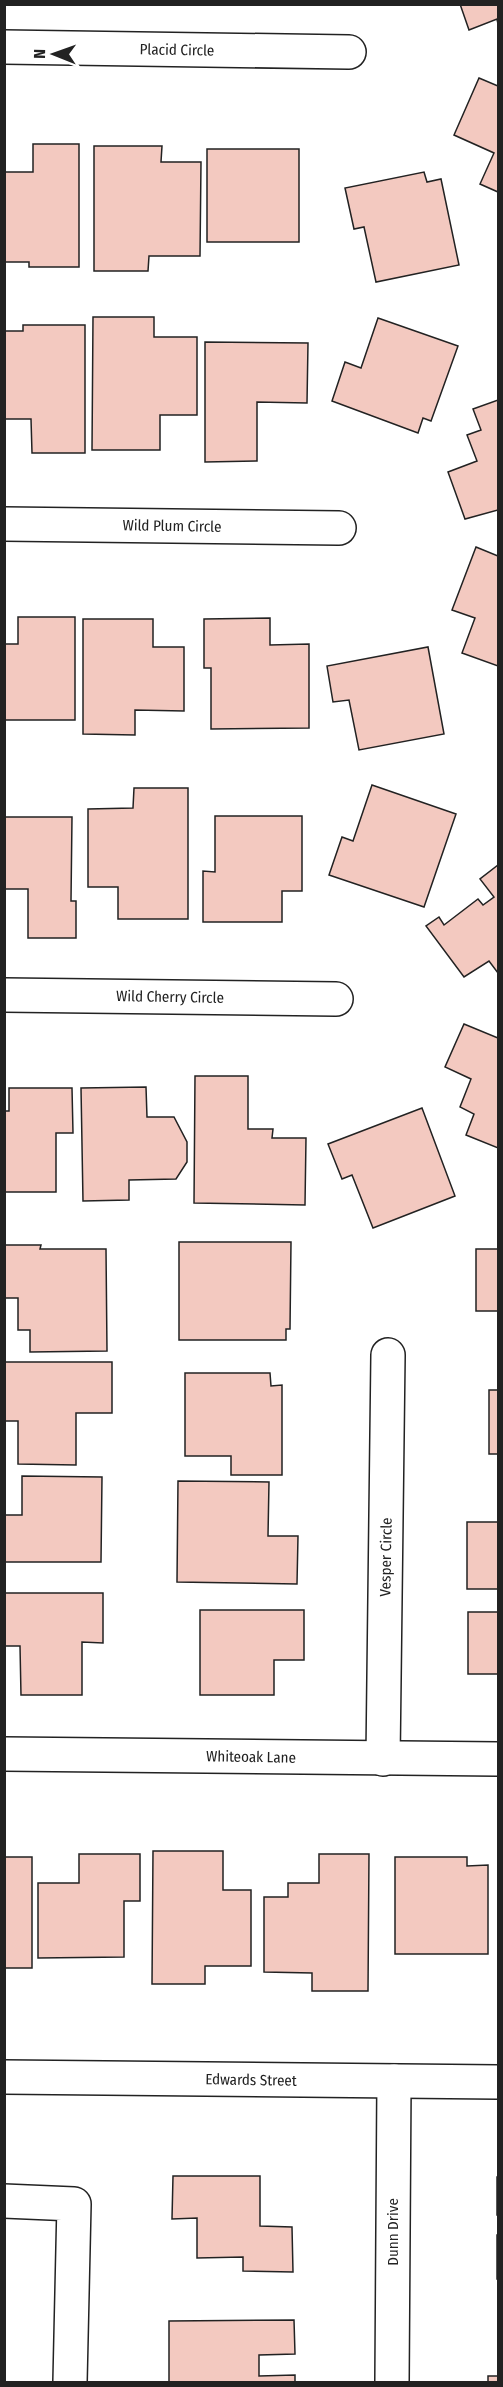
<svg xmlns="http://www.w3.org/2000/svg" width="503" height="2387" viewBox="0 0 503 2387" font-family="'Fira Sans Condensed',sans-serif">
	<style>
		.building { fill: #f3c9c0; stroke: #222; stroke-width: 1.5 }
		.lines { fill: none; stroke-linecap: round; stroke-linejoin: round }
		.minor-casing { stroke: #222; stroke-width: 36 }
		.minor { stroke: #fff; stroke-width: 33 }
		.labels { text-anchor: middle; stroke-width: 4.5; stroke-linejoin: round; paint-order: stroke }
		.street-label { font-size: 15px; fill: #222; stroke: #fff }
	</style>
	<rect width="100%" height="100%" fill="#fff"/>
	<g class="building">
		<polygon points="460,4 498,4 498,24 497,19 469,30"/>
		<polygon points="479,78 498,86 498,192 480,184 494,153 454,135"/>
		<polygon points="33,144 79,144 79,267 29,267 29,262 4,262 4,172 33,172"/>
		<polygon points="94,146 162,146 161,162 201,162 200,256 149,256 148,271 94,271"/>
		<rect x="207" y="149" width="92" height="93"/>
		<polygon points="424,172 427,182 441,179 459,265 376,282 364,227 354,229 345,188"/>
		<polygon points="93,317 154,317 154,337 197,337 197,415 160,415 160,450 92,450"/>
		<polygon points="378,318 458,346 431,421 423,418 418,433 332,401 345,362 361,368"/>
		<polygon points="23,325 85,325 85,453 32,453 31,419 4,419 4,331 23,331"/>
		<polygon points="205,342 308,343 307,403 257,402 257,461 205,462"/>
		<polygon points="498,400 498,510 465,519 448,472 477,461 467,435 481,430 473,409"/>
		<polygon points="476,547 498,556 498,666 462,653 475,618 452,610"/>
		<polygon points="18,617 75,617 75,720 4,720 4,644 18,644"/>
		<polygon points="270,618 270,645 309,644 309,728 211,729 211,668 204,668 204,619"/>
		<polygon points="83,619 153,619 153,647 184,647 184,711 135,710 135,735 83,734"/>
		<polygon points="428,647 444,734 359,750 349,700 333,702 327,666"/>
		<polygon points="372,785 456,814 424,907 329,875 342,837 353,841"/>
		<polygon points="134,788 188,788 188,919 118,919 118,887 88,887 88,809 133,808"/>
		<polygon points="215,816 302,816 302,891 282,891 282,922 203,922 203,871 215,872"/>
		<polygon points="4,817 72,817 71,901 76,901 76,938 28,938 28,889 4,889"/>
		<polygon points="498,865 498,973 489,961 464,977 426,926 439,917 444,925 478,899 483,905 494,897 480,879"/>
		<polygon points="464,1024 498,1038 498,1148 466,1135 474,1114 460,1107 471,1079 445,1067"/>
		<polygon points="195,1076 248,1076 248,1129 273,1129 272,1138 306,1138 305,1205 194,1203"/>
		<polygon points="146,1087 147,1117 174,1117 187,1142 187,1162 176,1179 129,1180 129,1200 83,1201 81,1088"/>
		<polygon points="9,1088 72,1088 73,1133 56,1133 56,1192 4,1192 4,1111 9,1111"/>
		<polygon points="422,1108 455,1196 373,1228 352,1175 342,1179 328,1144"/>
		<polygon points="179,1242 291,1242 290,1329 286,1329 286,1340 179,1340"/>
		<polygon points="4,1245 41,1245 40,1249 106,1249 107,1351 30,1352 30,1330 18,1330 18,1298 4,1298"/>
		<rect x="476" y="1249" width="22" height="62"/>
		<polygon points="4,1362 112,1362 112,1413 76,1413 76,1465 18,1464 18,1421 4,1421"/>
		<polygon points="498,1370 498,1454 489,1454 489,1390 498,1390"/>
		<polygon points="185,1373 270,1373 271,1386 282,1385 282,1475 231,1475 231,1456 185,1456"/>
		<polygon points="22,1476 102,1477 101,1562 4,1562 4,1515 22,1515"/>
		<polygon points="178,1481 269,1482 268,1536 298,1536 297,1584 177,1582"/>
		<rect x="467" y="1522" width="31" height="67"/>
		<polygon points="4,1593 103,1593 103,1643 82,1642 82,1695 21,1695 20,1646 4,1646"/>
		<polygon points="200,1610 304,1610 304,1660 274,1660 274,1695 200,1695"/>
		<rect x="468" y="1612" width="30" height="62"/>
		<polygon points="153,1851 223,1851 223,1890 251,1890 251,1966 205,1966 205,1984 152,1984"/>
		<polygon points="79,1854 140,1854 140,1901 124,1901 124,1957 38,1958 38,1883 79,1883"/>
		<polygon points="319,1854 369,1854 368,1991 312,1991 312,1973 264,1972 264,1897 288,1897 288,1883 319,1883"/>
		<rect x="4" y="1857" width="28" height="111"/>
		<polygon points="395,1857 467,1857 467,1866 488,1865 488,1954 395,1954"/>
		<polygon points="173,2176 260,2176 260,2226 292,2227 293,2272 243,2271 243,2257 197,2258 197,2218 172,2219"/>
		<rect x="497" y="2177" width="1" height="38"/>
		<rect x="497" y="2235" width="1" height="44"/>
		<polygon points="294,2320 295,2354 259,2355 259,2376 295,2375 295,2382 169,2382 169,2321"/>
		<rect x="488" y="2376" width="10" height="6"/>
	</g>
	<g class="lines">
		<g class="minor-casing">
			<g id="minor">
				<polyline points="4,47 349,52"/>
				<polyline points="4,524 339,528"/>
				<polyline points="4,995 336,999"/>
				<polyline points="4,1754 498,1759"/>
				<polyline points="383,1759 388,1355"/>
				<polyline points="4,2077 498,2082"/>
				<polyline points="4,2201 74,2204 70,2382"/>
				<polyline points="392,2382 394,2081"/>
			</g>
		</g>
		<use href="#minor" class="minor"/>
	</g>
	<g class="labels">
		<g class="street-label">
			<text transform="translate(177 50) rotate(1)" y="5">Placid Circle</text>
			<text transform="translate(172 526) rotate(1)" y="5">Wild Plum Circle</text>
			<text transform="translate(170 997) rotate(1)" y="5">Wild Cherry Circle</text>
			<text transform="translate(386 1557) rotate(-89)" y="5">Vesper Circle</text>
			<text transform="translate(251 1757) rotate(1)" y="5">Whiteoak Lane</text>
			<text transform="translate(251 2080) rotate(1)" y="5">Edwards Street</text>
			<text transform="translate(393 2232) rotate(-90)" y="5">Dunn Drive</text>
		</g>
	</g>
	<rect width="503" height="2387" fill="none" stroke="#222222" stroke-width="12"/>
	<g transform="translate(54 54) rotate(271)" stroke="#ffffff" stroke-width="4.5" paint-order="stroke">
	<path d="M0-4.5L10 22L0 15L-10 22Z" fill="#222222"/>
	<text y="-9" font-size="16" font-weight="bold" text-anchor="middle" fill="#222222">N</text>
	</g>
</svg>
